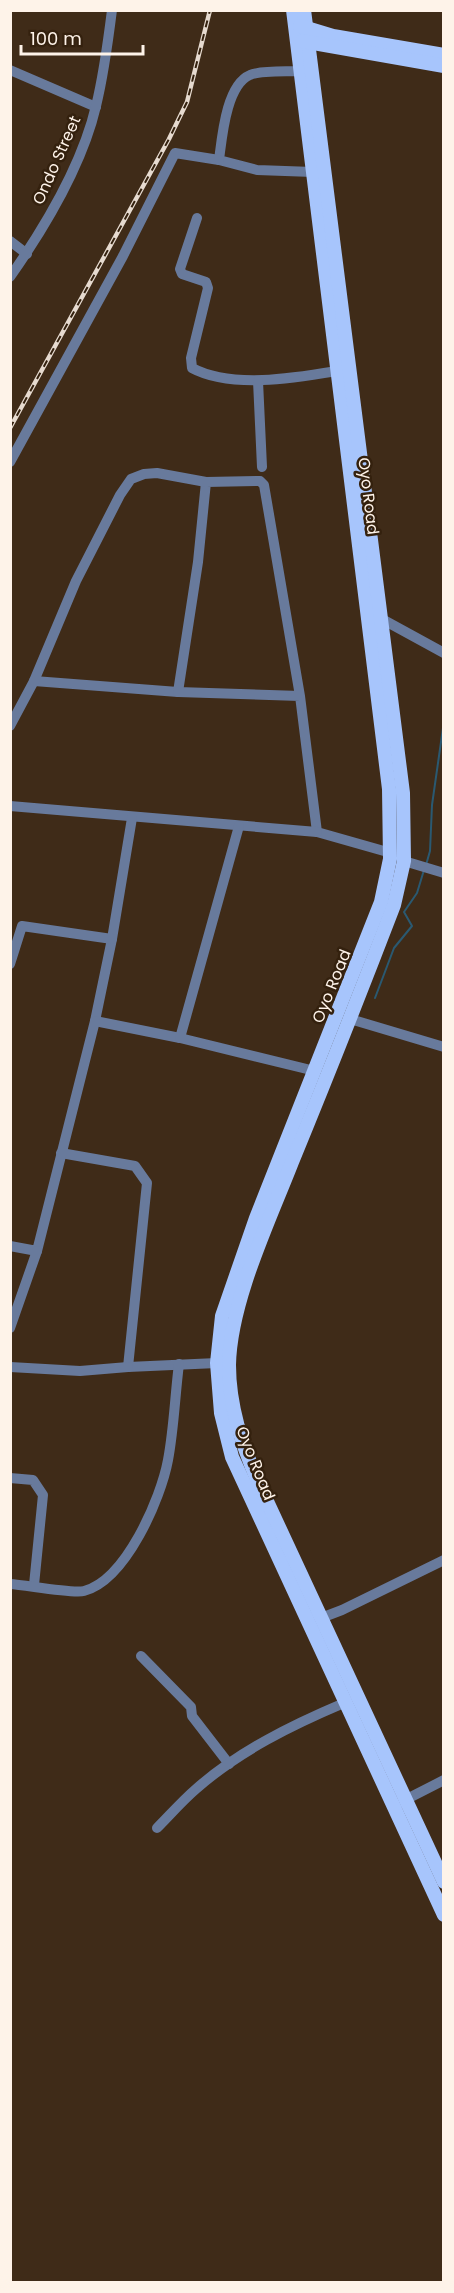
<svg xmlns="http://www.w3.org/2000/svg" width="454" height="2293" viewBox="0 0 454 2293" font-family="Poppins,sans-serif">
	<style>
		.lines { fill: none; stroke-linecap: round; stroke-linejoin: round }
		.stream { stroke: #2a5971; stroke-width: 2 }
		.minor { stroke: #687a9c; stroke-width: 10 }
		.major { stroke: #a7c5fc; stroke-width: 14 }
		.rail-casing { stroke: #e6dacf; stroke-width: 4.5 }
		.rail { stroke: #34210e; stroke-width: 2; stroke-dasharray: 7; stroke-linecap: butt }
		.labels { text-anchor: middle; stroke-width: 5; stroke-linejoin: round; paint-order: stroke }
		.street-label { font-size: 16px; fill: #fef3e9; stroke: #34210e }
	</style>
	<rect width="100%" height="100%" fill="#3f2b18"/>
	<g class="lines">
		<g class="stream">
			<polyline points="426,865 430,851 432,805 444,721"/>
			<polyline points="375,998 394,948 412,926 404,912 417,893 424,870"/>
		</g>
		<g class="minor">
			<polyline points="10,70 96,107"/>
			<path d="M301,71C288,72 261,70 250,75C226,85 222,138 219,160L257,170L313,172"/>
			<path d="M197,218L180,269L182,274L206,282L208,288L191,358L192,368C231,389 295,378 337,371"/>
			<polyline points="10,241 27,254"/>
			<path d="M10,277C45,227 82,166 96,106C104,74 108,42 112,10"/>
			<polyline points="258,381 262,467"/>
			<polyline points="10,462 123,256 175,153 219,160"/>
			<polyline points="380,618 444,653"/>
			<polyline points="34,681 178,692"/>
			<polyline points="300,696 264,485 260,481 206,482 198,562 178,692 300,696 317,832 391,853"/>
			<polyline points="10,726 34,681 76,581 120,495 131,479 144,474 157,473 206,482"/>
			<polyline points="10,806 317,832"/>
			<polyline points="132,818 112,939 95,1021 180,1038"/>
			<polyline points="239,826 180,1038 315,1071"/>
			<polyline points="404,861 444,873"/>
			<polyline points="10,964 22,926 112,939"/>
			<polyline points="350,1019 444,1047"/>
			<polyline points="61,1153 135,1166 147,1183 128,1367 217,1363"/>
			<polyline points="10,1246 37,1251 95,1021"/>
			<polyline points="10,1328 37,1251"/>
			<polyline points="10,1367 80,1371 128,1367"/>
			<polyline points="10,1478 33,1480 43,1495 34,1585"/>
			<path d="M10,1584C26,1585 72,1594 84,1591C126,1580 161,1498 168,1460C174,1428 175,1395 179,1364"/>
			<polyline points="321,1618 342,1610 444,1560"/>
			<polyline points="141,1656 191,1707 192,1716 229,1764"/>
			<polyline points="401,1802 444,1780"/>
			<path d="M157,1828C170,1815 182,1801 196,1789C239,1751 292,1725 344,1703"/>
		</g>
		<g class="major">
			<polyline points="293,10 389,789 390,859 381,902 256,1218 222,1316 217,1363 221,1413 232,1457 444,1915"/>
			<path d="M304,10L403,793L404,861L394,905C361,991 327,1077 292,1162C269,1221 230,1302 229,1365C229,1407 242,1444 258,1482L444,1882"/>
			<polyline points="300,26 333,36 444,55"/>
			<polyline points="302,41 444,66"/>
		</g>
		<g class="rail-casing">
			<polyline id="rail" points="10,428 169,139 187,102 210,10"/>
		</g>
		<use href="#rail" class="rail"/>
	</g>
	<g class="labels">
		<g class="street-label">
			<text transform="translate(56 160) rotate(-66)" y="6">Ondo Street</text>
			<text transform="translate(369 496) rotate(83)" y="6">Oyo Road</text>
			<text transform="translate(331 986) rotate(-68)" y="6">Oyo Road</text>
			<text transform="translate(256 1463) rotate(68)" y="6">Oyo Road</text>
		</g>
	</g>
	<rect width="454" height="2293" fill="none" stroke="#fef3e9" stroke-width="24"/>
	<path d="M21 45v9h122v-9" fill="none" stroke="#fef3e9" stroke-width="3"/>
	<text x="30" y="45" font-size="18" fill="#fef3e9" stroke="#34210e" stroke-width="4.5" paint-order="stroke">100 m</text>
</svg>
